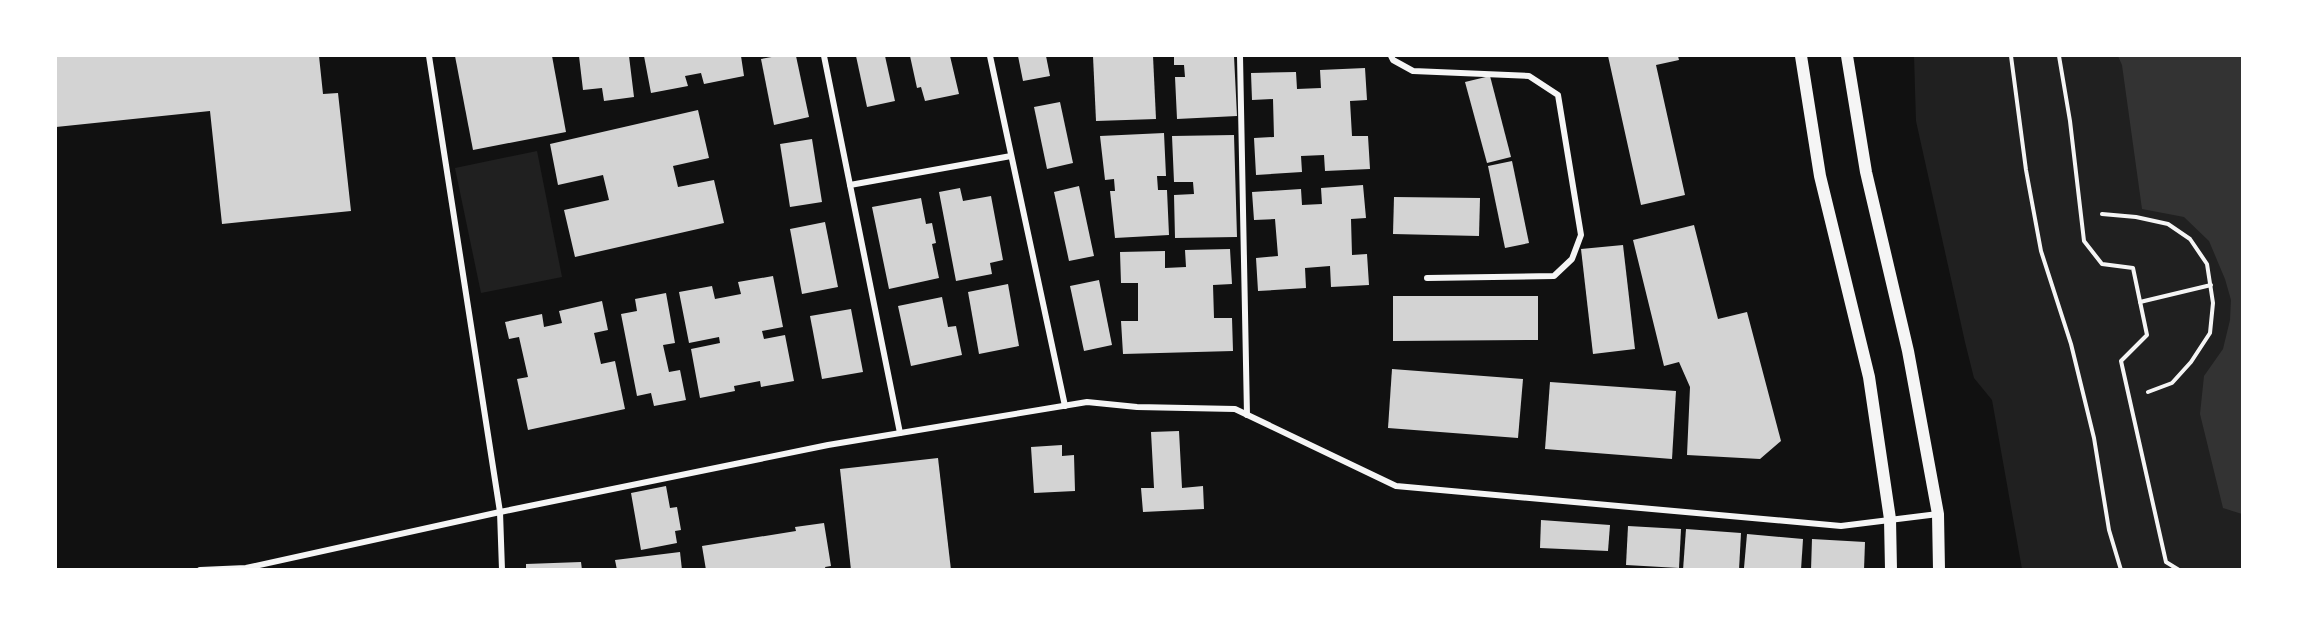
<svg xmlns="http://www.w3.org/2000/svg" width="2298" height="625" viewBox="0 0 2298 625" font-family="Jost,sans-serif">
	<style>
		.green { fill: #202020 }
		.water { fill: #333 }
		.building { fill: #d3d3d3 }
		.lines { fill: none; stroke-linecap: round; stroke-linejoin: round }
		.path { stroke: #f5f5f5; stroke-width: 4 }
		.minor { stroke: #f5f5f5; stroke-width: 6 }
		.secondary { stroke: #f5f5f5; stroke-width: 12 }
	</style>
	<rect width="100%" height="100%" fill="#111"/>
	<g class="green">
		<polygon points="1914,56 2242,56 2242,569 2022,569 1992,400 1974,378 1965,342 1916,121"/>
		<polygon points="537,151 562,277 481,293 455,168"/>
	</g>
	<polygon class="water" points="2118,56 2242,56 2242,514 2223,508 2200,414 2204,376 2223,349 2230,320 2231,300 2225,279 2209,241 2184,217 2142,209 2122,65"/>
	<g class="building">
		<polygon points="56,56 319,56 323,94 338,93 351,211 222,224 210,111 56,127"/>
		<polygon points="455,56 552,56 566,132 473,150"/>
		<polygon points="579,56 629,56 634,97 604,101 602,88 583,90"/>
		<polygon points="644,56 741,56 744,76 704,84 701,73 685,76 688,86 651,93"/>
		<polygon points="777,56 796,56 809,117 774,125 761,59"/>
		<polygon points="856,56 885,56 895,101 867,107"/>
		<polygon points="910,56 950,56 959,94 925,101 921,87 917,88"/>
		<polygon points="1018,56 1046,56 1050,76 1023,81"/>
		<polygon points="1093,56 1153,56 1156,119 1096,121"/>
		<polygon points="1174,56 1234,56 1237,116 1177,119 1175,77 1185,77 1184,65 1174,65"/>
		<polygon points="1608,56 1678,56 1679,60 1656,65 1685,195 1641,205"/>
		<polygon points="1365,68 1367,100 1350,101 1352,136 1368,136 1370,169 1325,171 1324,155 1301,156 1302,172 1256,175 1254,138 1274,137 1273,99 1252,100 1251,73 1296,72 1297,89 1321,88 1320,70"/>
		<polygon points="1490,76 1511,157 1487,163 1465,82"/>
		<polygon points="1060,102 1073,163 1047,169 1034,107"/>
		<polygon points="698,110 709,158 673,166 678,187 714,180 724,223 575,257 564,210 609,200 603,175 558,185 550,144"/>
		<polygon points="1164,133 1166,176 1157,176 1158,190 1167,190 1169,235 1115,238 1110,191 1115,191 1114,179 1105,180 1100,136"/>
		<polygon points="1234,135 1237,237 1175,238 1174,195 1194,194 1193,182 1174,182 1172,136"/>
		<polygon points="812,139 822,202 790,207 780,144"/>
		<polygon points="1512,161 1529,243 1505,248 1488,166"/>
		<polygon points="1363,185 1366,218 1351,219 1352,255 1367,254 1369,285 1331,287 1330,266 1305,268 1306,288 1258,291 1256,258 1278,256 1275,219 1254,220 1252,192 1301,189 1302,205 1322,204 1321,188"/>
		<polygon points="1079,186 1094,256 1069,261 1054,192"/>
		<polygon points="960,188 963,201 991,196 1003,260 990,263 992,274 956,281 939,192"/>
		<polygon points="1394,197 1480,198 1479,236 1393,234"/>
		<polygon points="921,198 926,224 932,223 936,243 932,244 939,278 889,289 872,207"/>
		<polygon points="825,222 838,287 802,294 790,229"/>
		<polygon points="1694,225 1718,319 1747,312 1781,441 1760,459 1687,455 1690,387 1679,362 1664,366 1633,240"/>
		<polygon points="1623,245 1635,349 1593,354 1581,249"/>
		<polygon points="1230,249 1232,284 1213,285 1214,318 1232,318 1233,351 1123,354 1121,321 1138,321 1138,283 1121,283 1120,252 1165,251 1165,268 1186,267 1185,250"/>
		<polygon points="773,276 783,327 762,331 764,339 785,335 794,381 761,387 760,381 734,386 735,391 700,398 691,349 720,343 719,337 689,343 679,292 712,286 715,299 741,294 738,282"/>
		<polygon points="1099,280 1112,345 1084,351 1070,286"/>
		<polygon points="1008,284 1019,346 979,354 968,292"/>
		<polygon points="666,293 675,343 663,345 669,372 680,370 686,400 654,406 651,393 637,396 621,314 637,311 635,299"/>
		<polygon points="1393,296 1538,296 1538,340 1393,341"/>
		<polygon points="942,297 948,327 956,326 962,355 911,366 898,306"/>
		<polygon points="602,301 608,330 594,333 601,364 615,361 625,409 528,430 517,379 528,377 519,337 509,339 505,322 542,314 544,327 562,323 559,311"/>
		<polygon points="851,309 863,372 822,379 810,316"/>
		<polygon points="1392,369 1523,379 1518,438 1388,428"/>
		<polygon points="1550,382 1676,391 1672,459 1545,449"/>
		<polygon points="1179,431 1182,488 1203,486 1204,509 1143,512 1141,488 1154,488 1151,432"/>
		<polygon points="1062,445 1062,456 1074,455 1075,491 1034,493 1031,447"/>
		<polygon points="938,458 951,570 851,570 840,469"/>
		<polygon points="666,486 670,508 677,507 681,530 675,531 677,543 641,550 631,493"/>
		<polygon points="1541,520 1610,525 1608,551 1540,548"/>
		<polygon points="824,523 831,566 825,567 826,570 706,570 702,546 796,531 795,527"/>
		<polygon points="1628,526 1681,529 1679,568 1626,565"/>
		<polygon points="1686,529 1741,533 1739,570 1683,570"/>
		<polygon points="1747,534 1803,539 1801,570 1744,568"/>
		<polygon points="1812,539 1865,542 1864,570 1811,570"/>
		<polygon points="680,552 682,570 617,570 615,560"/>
		<polygon points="581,562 582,570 526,570 526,564"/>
	</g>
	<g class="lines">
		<g class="path">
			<polyline points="2011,56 2026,170 2041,251 2071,344 2094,438 2109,530 2121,570"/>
			<polyline points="2059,56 2070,121 2084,241 2102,264 2133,268 2147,335 2121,361 2166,562 2179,570"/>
			<polyline points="2102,214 2136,217 2168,224 2190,239 2207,264 2213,303 2210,333 2191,362 2172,383 2148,392"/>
			<polyline points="2140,302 2211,285"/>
		</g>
		<g class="minor">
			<polyline points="429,56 500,512 502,570"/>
			<polyline points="824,56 900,433"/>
			<polyline points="990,56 1065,406"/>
			<polyline points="1240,56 1247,415"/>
			<polyline points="1391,56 1393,60 1413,71 1529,76 1558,95 1581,235 1572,259 1554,276 1427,278"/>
			<polyline points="850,185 1011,156"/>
			<polyline points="200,570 246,568 500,512 828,445 1087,402 1137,407 1235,409 1396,486 1841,526 1938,514"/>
		</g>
		<g class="secondary">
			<polyline points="1801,56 1820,176 1869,377 1890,519 1891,570"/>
			<polyline points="1847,56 1866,172 1908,351 1938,514 1939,570"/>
		</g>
	</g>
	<rect width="2298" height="625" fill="none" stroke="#ffffff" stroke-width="114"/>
</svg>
